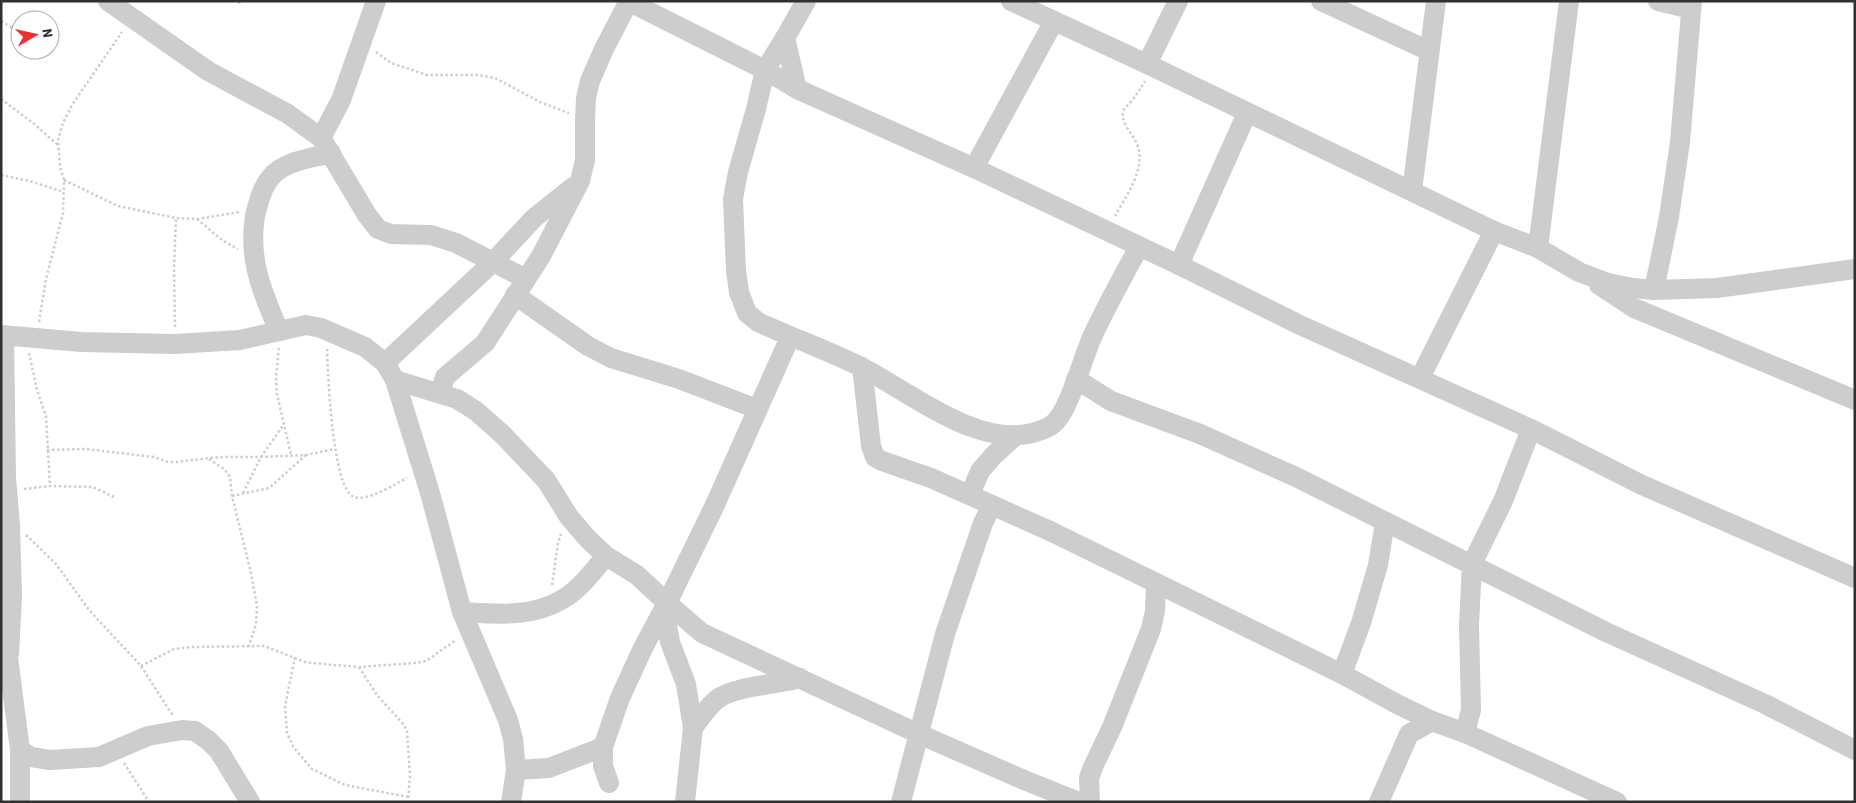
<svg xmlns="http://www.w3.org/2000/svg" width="1856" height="803" viewBox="0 0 1856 803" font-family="'Source Sans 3',sans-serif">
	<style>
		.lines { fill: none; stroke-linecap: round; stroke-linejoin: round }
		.path { stroke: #cdcdcd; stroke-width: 2.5; stroke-dasharray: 2.5 2.5; stroke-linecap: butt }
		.minor { stroke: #cdcdcd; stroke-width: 20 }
	</style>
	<rect width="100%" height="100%" fill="#fff"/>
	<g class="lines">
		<g class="path">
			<polyline points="239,4 240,1"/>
			<polyline points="1,21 20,33"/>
			<polyline points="376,52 391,63 427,75 478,75 495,78 542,103 569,113"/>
			<polyline points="1,99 33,123 58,145"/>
			<polyline points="1,175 29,181 64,192"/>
			<polyline points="64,180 118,206 176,218 197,219 240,212"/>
			<path d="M1115,216C1126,196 1147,168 1137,144C1133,134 1121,124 1123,112C1124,108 1127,106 1130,103C1136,96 1140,89 1145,81"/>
			<polyline points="197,219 222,240 238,249"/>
			<polyline points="39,322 46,279 63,213 64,180 60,167 58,140 63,123 72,105 122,32"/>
			<polyline points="175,327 174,267 176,218"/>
			<polyline points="279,348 276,377 277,394 291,455"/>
			<path d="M327,349C328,373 332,489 354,497C367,502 395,484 407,478"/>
			<polyline points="29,353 37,390 46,416 50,486"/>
			<polyline points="47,450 86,449 154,457 168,462 175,462 220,457 261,457 306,455 335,449"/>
			<polyline points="209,459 224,469 230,477 232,496 251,573 257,606 256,624 249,646"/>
			<polyline points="24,489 50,486 93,487 114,497"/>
			<polyline points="243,493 261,457 284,424"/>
			<polyline points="232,496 269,488 306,455"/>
			<polyline points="26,535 56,564 89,610 141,666 173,716"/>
			<polyline points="552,585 558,543 561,534"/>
			<polyline points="295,657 285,706 287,733 294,748 312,769 345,785 409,797"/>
			<polyline points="141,666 174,649 192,647 264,646 305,662 334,665 359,667 415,663 426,661 456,640"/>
			<polyline points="359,667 377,695 404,725 407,731 410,776 408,802"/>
			<polyline points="124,763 149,802"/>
		</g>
		<g class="minor">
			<polyline points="108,1 208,71 288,114 321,138 367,215 378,229 391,234 431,235 456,243 526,279"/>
			<polyline points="628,1 765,70 797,89 974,168 1179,265 1300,325 1531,429 1642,485 1855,578"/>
			<path d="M806,1L785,38L765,70L756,109L738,172L733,199L736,271L739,292L747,313L758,322C793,338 829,351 863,368C911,393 976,447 1032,433C1039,431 1047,429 1053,424C1069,412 1083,356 1093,335C1107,305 1123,276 1139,247"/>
			<polyline points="1011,1 1147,64 1494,231 1538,248 1579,272 1608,283 1633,288 1654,290 1717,288 1855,269"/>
			<polyline points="1321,1 1429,51"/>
			<polyline points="1658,1 1691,9"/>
			<polyline points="785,38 797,89"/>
			<polyline points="1147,64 1178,1"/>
			<polyline points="321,138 341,100 376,1"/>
			<polyline points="974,168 1054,21"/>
			<polyline points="1412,191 1436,1"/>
			<polyline points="1538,248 1569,1"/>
			<polyline points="1179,265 1247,113"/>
			<polyline points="1599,285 1634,308 1855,400"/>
			<polyline points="1654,290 1669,217 1680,142 1692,1"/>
			<polyline points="515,295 588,346 611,358 679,379 757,409"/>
			<path d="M279,331C262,292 248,259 255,216C258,203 262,187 271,177C284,161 313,158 331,153"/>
			<polyline points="1,335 81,342 175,344 240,340 306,325 321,328 365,347 385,363 395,380 430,493 462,612 508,720 513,739 516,770 511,802"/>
			<polyline points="4,335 6,477 10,525 12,596 9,654"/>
			<polyline points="385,363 493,262 534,218 573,187"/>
			<polyline points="862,367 871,446 875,457 882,461 931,478 1050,531 1342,674 1397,704 1432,721 1465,733 1617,802"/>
			<polyline points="1420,378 1494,231"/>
			<polyline points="1076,379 1111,401 1200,434 1296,477 1606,632 1765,704 1855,750"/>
			<polyline points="395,380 457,399 476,411 501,433 546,480 569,517 588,539 606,556 637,575 667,603 702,633 919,734 1024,780 1079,802"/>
			<polyline points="440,393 445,377 485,343 541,256 580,181 585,160 585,120 586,98 590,81 604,49 629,1"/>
			<polyline points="970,495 980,471 994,455 1015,436"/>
			<polyline points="664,609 670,642 686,684 693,728 685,802"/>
			<path d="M462,612C496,614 532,618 563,599C580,589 593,571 606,556"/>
			<polyline points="6,642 20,750 20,802"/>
			<polyline points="1342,674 1361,623 1378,565 1385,522"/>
			<path d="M693,728C700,718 707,708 716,700C733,686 777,685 800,678"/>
			<polyline points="1465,733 1471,710 1469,625 1472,564 1503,501 1531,429"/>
			<polyline points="20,750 31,757 50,760 99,757 148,736 182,730 195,731 209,741 219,751 250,802"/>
			<polyline points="516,770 549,768 603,747"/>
			<polyline points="609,783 603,766 603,747 620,698 643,648 667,603 714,507 790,337"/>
			<polyline points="901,802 945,634 983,523 992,505"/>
			<polyline points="1090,802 1089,778 1093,767 1112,727 1151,629 1155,611 1156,584"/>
			<polyline points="1379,802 1409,734 1432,721"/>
		</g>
	</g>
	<rect width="1856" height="803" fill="none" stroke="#303030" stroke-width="5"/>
	<g transform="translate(35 35) rotate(81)"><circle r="24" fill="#ffffff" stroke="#acacac"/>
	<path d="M0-4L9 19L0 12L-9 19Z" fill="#ec312e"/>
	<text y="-8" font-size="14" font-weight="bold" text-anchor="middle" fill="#303030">N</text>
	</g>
</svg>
